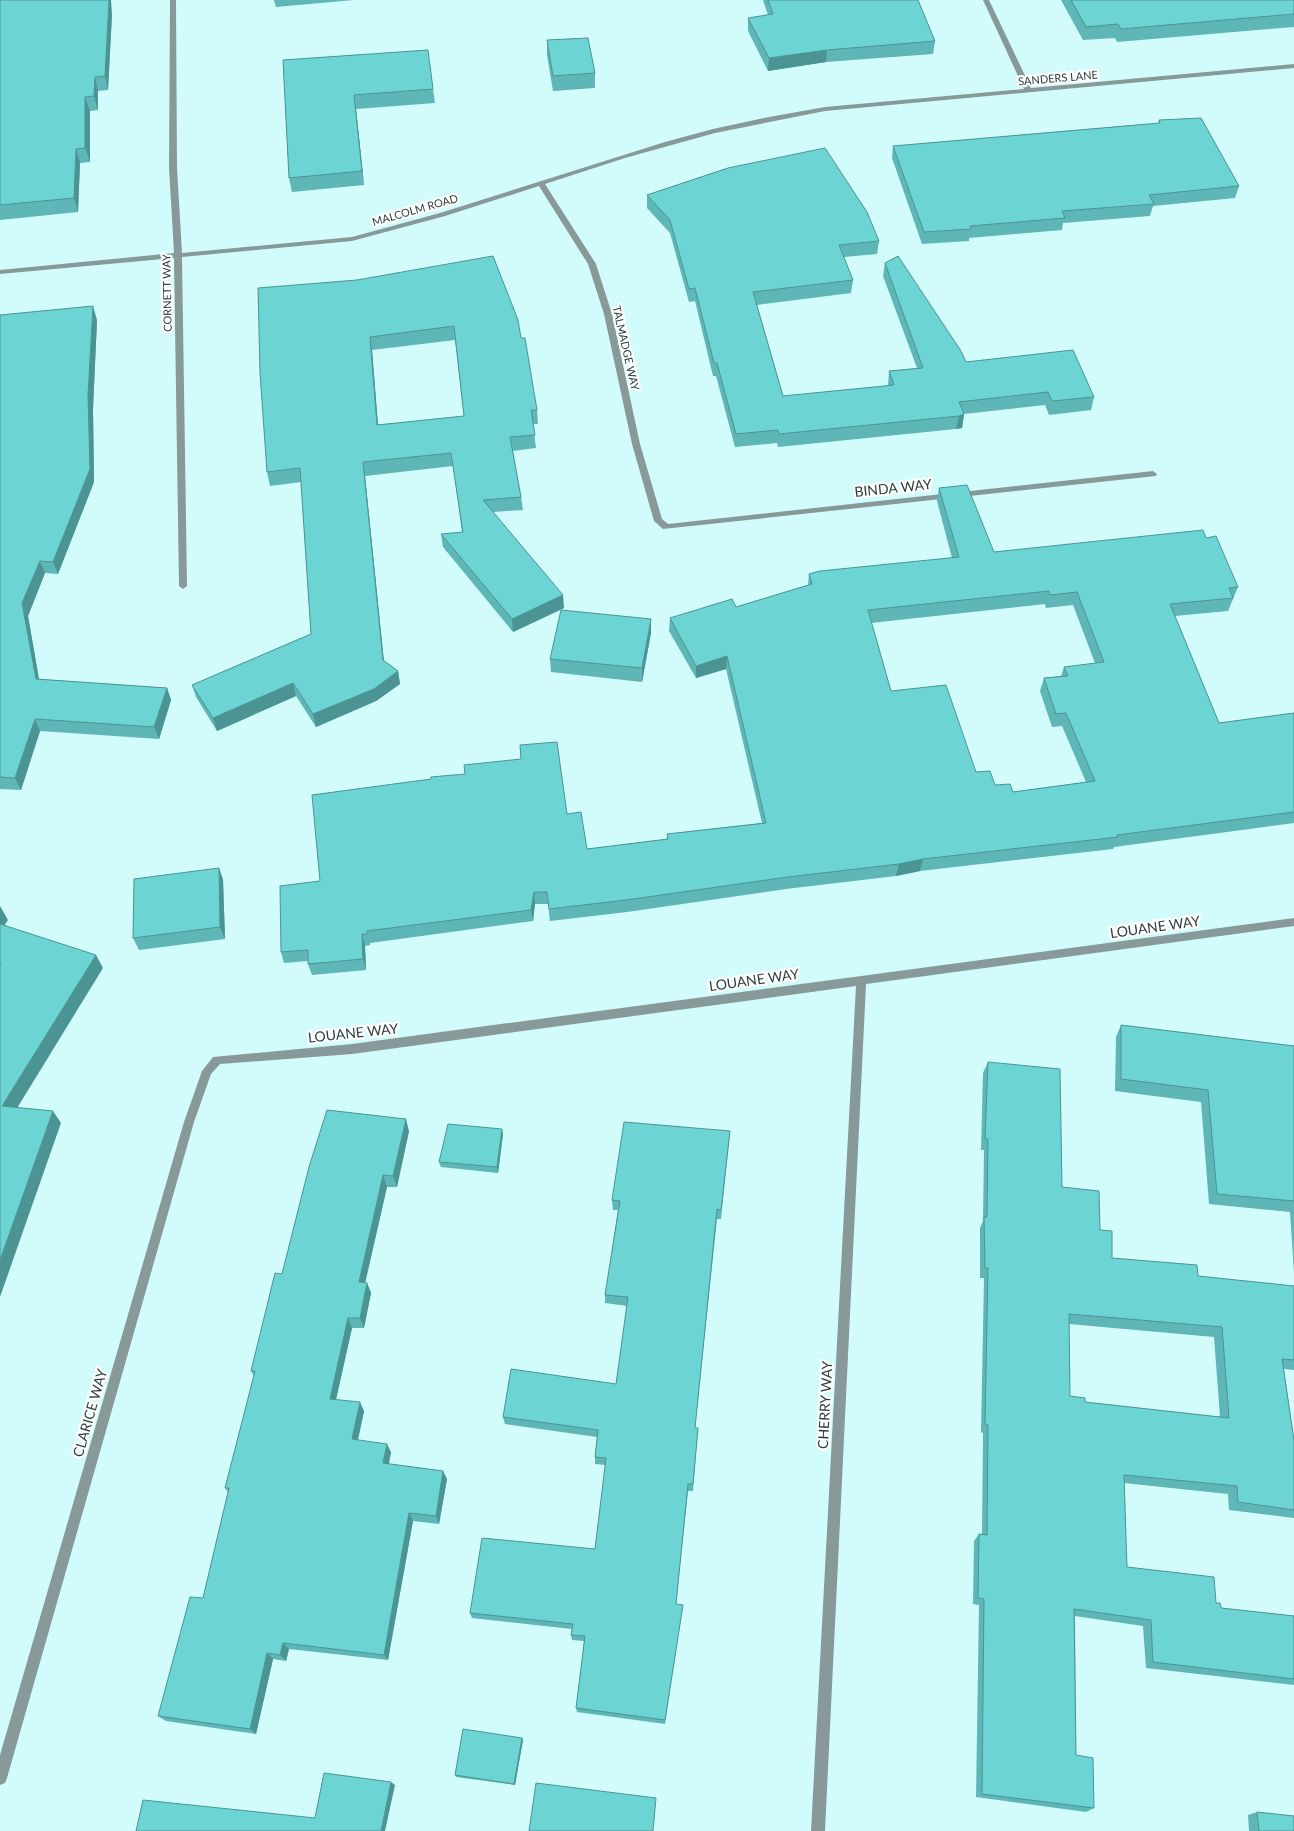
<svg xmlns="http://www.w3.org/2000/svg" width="1294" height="1831" viewBox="0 0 1294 1831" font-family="Lato,sans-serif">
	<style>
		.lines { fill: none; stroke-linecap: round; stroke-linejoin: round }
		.minor { fill: #899; fill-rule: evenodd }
		.wall { fill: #5eb6b6; fill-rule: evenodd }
		.shaded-wall { fill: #4c9494 }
		.building { fill: #6dd4d4; stroke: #4c9494; fill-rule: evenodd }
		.labels { text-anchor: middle; stroke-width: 4.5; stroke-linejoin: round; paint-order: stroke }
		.far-street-label { font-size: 11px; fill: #2d3d3d; stroke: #fff }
		.street-label { font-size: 14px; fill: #2d3d3d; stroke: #fff }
	</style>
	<rect width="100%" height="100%" fill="#d2fcfc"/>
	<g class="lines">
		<g class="minor">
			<polygon points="170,0 176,0 177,168 182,253 352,237 440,213 665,142 713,129 769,117 825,107 1024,89 983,0 989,0 1031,88 1294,64 1294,68 825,111 715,133 625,158 545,184 596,264 612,314 640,444 662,519 668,524 1153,471 1157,474 1156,476 663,529 654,521 632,444 604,314 588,264 539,186 445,216 352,241 182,257 187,586 183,589 179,586 174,258 0,274 0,270 174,253 169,168"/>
			<polygon points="1294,918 1294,926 866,984 825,1831 811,1831 856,986 352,1054 220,1064 211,1074 194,1122 7,1778 5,1783 0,1785 0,1755 184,1122 202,1071 213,1057 352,1044"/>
		</g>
	</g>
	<g class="wall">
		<polygon points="0,0 112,14 108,90 98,91 98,110 90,111 90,162 80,163 78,212 0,220"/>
		<polygon points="274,0 354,0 276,7"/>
		<polygon points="763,0 918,0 935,41 933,54 826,62 768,71 748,31 748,18 768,15"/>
		<polygon points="1061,0 1294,0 1294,27 1117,42 1115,38 1083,40"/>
		<polygon points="547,40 595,73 595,88 553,91 547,55"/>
		<polygon points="283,60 433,89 435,103 356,109 364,185 292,192 289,178"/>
		<polygon points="1159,120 1239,186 1235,198 1153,206 1150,216 1063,223 1062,230 969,238 969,241 922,244 892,158 893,146 1158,123"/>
		<polygon points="647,195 879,241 877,254 844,257 853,280 851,293 757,305 783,396 888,386 889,371 917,368 883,276 885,263 966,362 1094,397 1091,410 1049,415 1045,405 964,414 962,428 956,429 778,447 777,443 735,447 716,376 713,376 695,301 689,302 670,233 647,208"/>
		<path d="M258,288L521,338L537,410L538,424H533L536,448L513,451L521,497L523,510L493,512L564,608L513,632L443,547L441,534L462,532L453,466L365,476L384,661L398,671L400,684L376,701L316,727L296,696L217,731L196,697L192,685L311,634L301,482L270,486L267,472ZM455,340L464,416L378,425L372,350Z"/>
		<polygon points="0,315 97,320 93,409 94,482 58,574 45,573 28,616 39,679 167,688 171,700 159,739 40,731 21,790 0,789"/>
		<path d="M939,488L994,552L1206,538L1238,587L1228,611L1175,616L1219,723L1294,713V823L1114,847L1113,849L920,871L896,876L786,889L627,912L550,921L548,904H535L533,921L370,943V945L365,946L366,970L312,975L308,964V961L284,963L281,952L320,881L567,814L587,849L667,839V834L762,823L726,669L696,678L669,631L670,618L736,607L808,585L809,574L952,558L937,501ZM1045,604L1046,608L1073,605L1095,663L1064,667L1061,676L1044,678L1040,691L1052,727L1062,726L1086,782L1013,792L995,785L976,772L891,691L871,623Z"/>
		<polygon points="651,633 642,682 551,672 550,659"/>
		<polygon points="219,868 223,880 225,939 139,950 133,938"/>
		<polygon points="1121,1025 1294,1046 1294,1272 1290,1212 1209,1204 1201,1102 1115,1091 1116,1037"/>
		<path d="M988,1062L1062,1187L1100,1230L1112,1258L1198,1276L1294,1286V1370L1284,1369L1294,1440V1518L1229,1510L1228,1494L1124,1483L1127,1567L1216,1603L1221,1608L1294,1616V1685L1146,1668L1143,1626L1075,1616L1076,1755L1094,1808L1086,1812L976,1797L979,1605L973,1604L974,1541L979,1534L982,1535L983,1433L981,1432L984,1278H980V1228L983,1221L984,1150H981L983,1073ZM1069,1324L1214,1337L1220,1417L1085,1402L1070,1396Z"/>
		<polygon points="409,1131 397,1187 387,1187 365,1283 367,1283 371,1293 364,1328 352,1328 336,1400 364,1411 358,1440 391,1452 389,1464 443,1471 447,1479 439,1524 413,1521 388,1660 289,1649 286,1661 273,1659 256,1734 166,1721 158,1716 203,1598 228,1492 225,1488 254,1376 251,1371"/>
		<polygon points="730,1131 721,1219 717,1219 695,1428 698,1428 693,1491 688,1491 676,1604 682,1611 665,1724 577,1712 576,1708 584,1641 572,1640 571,1635 572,1629 472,1618 470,1613 595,1549 606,1465 595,1464 595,1457 597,1437 505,1424 503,1417 616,1384 627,1306 605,1303 605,1295 618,1210 613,1210 612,1200"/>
		<polygon points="503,1134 498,1173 441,1167 439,1162"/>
		<polygon points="523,1740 515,1785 456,1777 455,1775"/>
		<polygon points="1257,1812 1294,1831 1249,1831 1248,1815"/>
	</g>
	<g class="shaded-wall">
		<polygon points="109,0 111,0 112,14 108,90 105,76"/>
		<polygon points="827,50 826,62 768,71 769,58"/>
		<polygon points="95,77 98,91 98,110 94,96"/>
		<polygon points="354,95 356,109 364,185 362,171"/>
		<polygon points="85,97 90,111 90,162 85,148"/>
		<polygon points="76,149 80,163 78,212 74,198"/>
		<polygon points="93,306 97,320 93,409 94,482 58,574 53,562 88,395"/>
		<polygon points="370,337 372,350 379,438 377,425"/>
		<polygon points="964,414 962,428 956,429 959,416"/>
		<polygon points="363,462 365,476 385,673 383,660"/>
		<polygon points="40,561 45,573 28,616 41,691 36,679 22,603"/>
		<polygon points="563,595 564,608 513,632 512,619"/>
		<polygon points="651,619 651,633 642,682 642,668"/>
		<polygon points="727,656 726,669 696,678 696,666"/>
		<polygon points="398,671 400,684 376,701 316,727 313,714"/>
		<polygon points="293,683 296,696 217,731 213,718"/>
		<polygon points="167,688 171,700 159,739 154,727"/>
		<polygon points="35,719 40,731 21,790 15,778"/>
		<polygon points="923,859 920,871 896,876 899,864"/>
		<polygon points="219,868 223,880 225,939 220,927"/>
		<polygon points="534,892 535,904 533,921 531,910"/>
		<polygon points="0,906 8,920 0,932"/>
		<polygon points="362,934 365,946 366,970 363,959"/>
		<polygon points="96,955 103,968 11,1118 2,1106"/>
		<polygon points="53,1111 61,1123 0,1297 0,1260"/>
		<polygon points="406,1119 409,1131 397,1187 393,1176"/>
		<polygon points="502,1129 503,1134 498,1173 497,1167"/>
		<polygon points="383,1175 387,1187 363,1292 359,1282"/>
		<polygon points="367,1283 371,1293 364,1328 360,1318"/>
		<polygon points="348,1318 352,1328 334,1408 330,1399"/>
		<polygon points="360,1402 364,1411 356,1448 352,1439"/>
		<polygon points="387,1444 391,1452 387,1471 383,1463"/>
		<polygon points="443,1471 447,1479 439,1524 436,1516"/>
		<polygon points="409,1513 413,1521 388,1660 384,1655"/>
		<polygon points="283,1643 289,1649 286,1661 280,1655"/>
		<polygon points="267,1653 273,1659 256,1734 250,1729"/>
		<polygon points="522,1738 523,1740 515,1785 514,1784"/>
		<polygon points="391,1782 395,1785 385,1831 381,1831"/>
	</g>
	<g class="building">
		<polygon points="0,0 109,0 105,76 95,77 94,96 85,97 85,148 76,149 74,198 0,205"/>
		<polygon points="768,0 918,0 935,41 827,50 769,58 748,18 773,14"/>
		<polygon points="1071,0 1294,0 1294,14 1121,29 1118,24 1086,27"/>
		<polygon points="588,38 595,73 553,76 547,40"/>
		<polygon points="428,50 433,89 354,95 362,171 289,178 283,60"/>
		<polygon points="1201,118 1239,186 1149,195 1154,204 1062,211 1065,218 970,226 971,229 924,232 893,146 1160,123 1159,120"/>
		<polygon points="825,148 867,212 879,241 839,245 853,280 753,292 783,396 894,385 889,371 923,368 885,263 898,256 961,351 966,362 1073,350 1094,397 1052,401 1048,392 959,402 964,414 959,416 779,434 778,430 736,434 717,363 714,363 695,288 689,289 670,220 647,195 728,168"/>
		<path d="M493,256L518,320L521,338H525L537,410H531L535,435L510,437L521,497L483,500L563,595L512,619L441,534L463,532L451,453L363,462L383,660L398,671L374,689L313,714L293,683L213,718L192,685L311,634L300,468L267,472L260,373L258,288L357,280ZM454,326L464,416L377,425L370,337Z"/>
		<polygon points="93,306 88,395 90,469 53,562 40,561 22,603 36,679 167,688 154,727 35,719 15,778 0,777 0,315"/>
		<path d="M967,485L994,552L1203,530L1206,538L1216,536L1238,587L1229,588L1233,598L1170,604L1219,723L1294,713V812L1117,835L1118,837L923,859L899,864L788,877L626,900L549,909L547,892H534L531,910L367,931V934H362L363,959L308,964V950L281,952L280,886L320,881L312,795L431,779V777L465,774L464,765L521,759L520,745L557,742L567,814L581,812L587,849L668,839L667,834L766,823L727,656L696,666L670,618L732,599L736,607L812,584L809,574L820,571L959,557L939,488ZM1049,591L1050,595L1077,592L1104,662L1064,667L1068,676L1044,678L1056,714L1066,713L1095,781L1013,792L1010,784L995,785L990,771L976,772L946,685L891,691L868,610Z"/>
		<polygon points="561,610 651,619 642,668 550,659"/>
		<polygon points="219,868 220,927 133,938 134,879"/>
		<polygon points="0,924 96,955 2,1106 53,1111 0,1260 0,966 1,964 0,964"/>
		<polygon points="1121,1025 1294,1046 1294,1201 1217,1194 1208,1090 1121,1079"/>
		<path d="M988,1062L1060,1069L1062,1187L1099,1191L1100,1230L1112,1231V1258L1197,1265L1198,1276L1294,1286V1360L1282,1359L1294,1440V1510L1238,1502L1237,1486L1124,1475L1127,1567L1214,1577L1216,1603H1220L1221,1608L1294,1616V1679L1153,1662L1151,1620L1074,1609L1076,1755L1093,1758L1094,1808L982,1794L984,1599L978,1598L979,1534L987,1535L988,1425L985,1424L988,1268H985L984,1217H987L988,1139H985ZM1069,1314L1222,1327L1229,1418L1085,1402V1398L1070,1396Z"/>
		<polygon points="327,1110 406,1119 393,1176 383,1175 359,1282 367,1283 360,1318 348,1318 330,1399 360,1402 352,1439 387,1444 383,1463 443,1471 436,1516 409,1513 384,1655 283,1643 280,1655 267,1653 250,1729 158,1716 190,1597 203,1598 229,1488 225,1488 255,1371 251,1371 275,1273 282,1274 309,1167"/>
		<polygon points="624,1122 730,1131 721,1210 717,1209 695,1428 698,1428 693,1484 688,1484 676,1604 683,1605 665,1720 576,1708 585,1636 571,1635 573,1624 470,1613 482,1538 595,1549 606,1458 595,1457 598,1430 503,1417 511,1369 616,1384 628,1297 605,1295 620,1201 612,1200"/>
		<polygon points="448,1124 502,1129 497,1167 439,1162"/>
		<polygon points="463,1729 522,1738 514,1784 455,1775"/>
		<polygon points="324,1773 391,1782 381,1831 136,1831 143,1800 315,1818"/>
		<polygon points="536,1783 656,1798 653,1831 529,1831"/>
		<polygon points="1257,1812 1294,1816 1294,1831 1259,1831"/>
	</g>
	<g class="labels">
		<g class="far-street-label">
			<text transform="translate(1058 78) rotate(-5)" y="4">SANDERS LANE</text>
			<text transform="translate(415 210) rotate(-16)" y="4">MALCOLM ROAD</text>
			<text transform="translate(167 293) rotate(-91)" y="4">CORNETT WAY</text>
			<text transform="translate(626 348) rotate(77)" y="4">TALMADGE WAY</text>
		</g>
		<g class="street-label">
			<text transform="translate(893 488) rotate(-6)" y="5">BINDA WAY</text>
			<text transform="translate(1155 927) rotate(-8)" y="5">LOUANE WAY</text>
			<text transform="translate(754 980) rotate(-8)" y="5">LOUANE WAY</text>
			<text transform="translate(353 1033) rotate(-6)" y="5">LOUANE WAY</text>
			<text transform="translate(825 1405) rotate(-87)" y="5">CHERRY WAY</text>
			<text transform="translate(90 1413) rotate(-74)" y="5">CLARICE WAY</text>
		</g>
	</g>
</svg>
